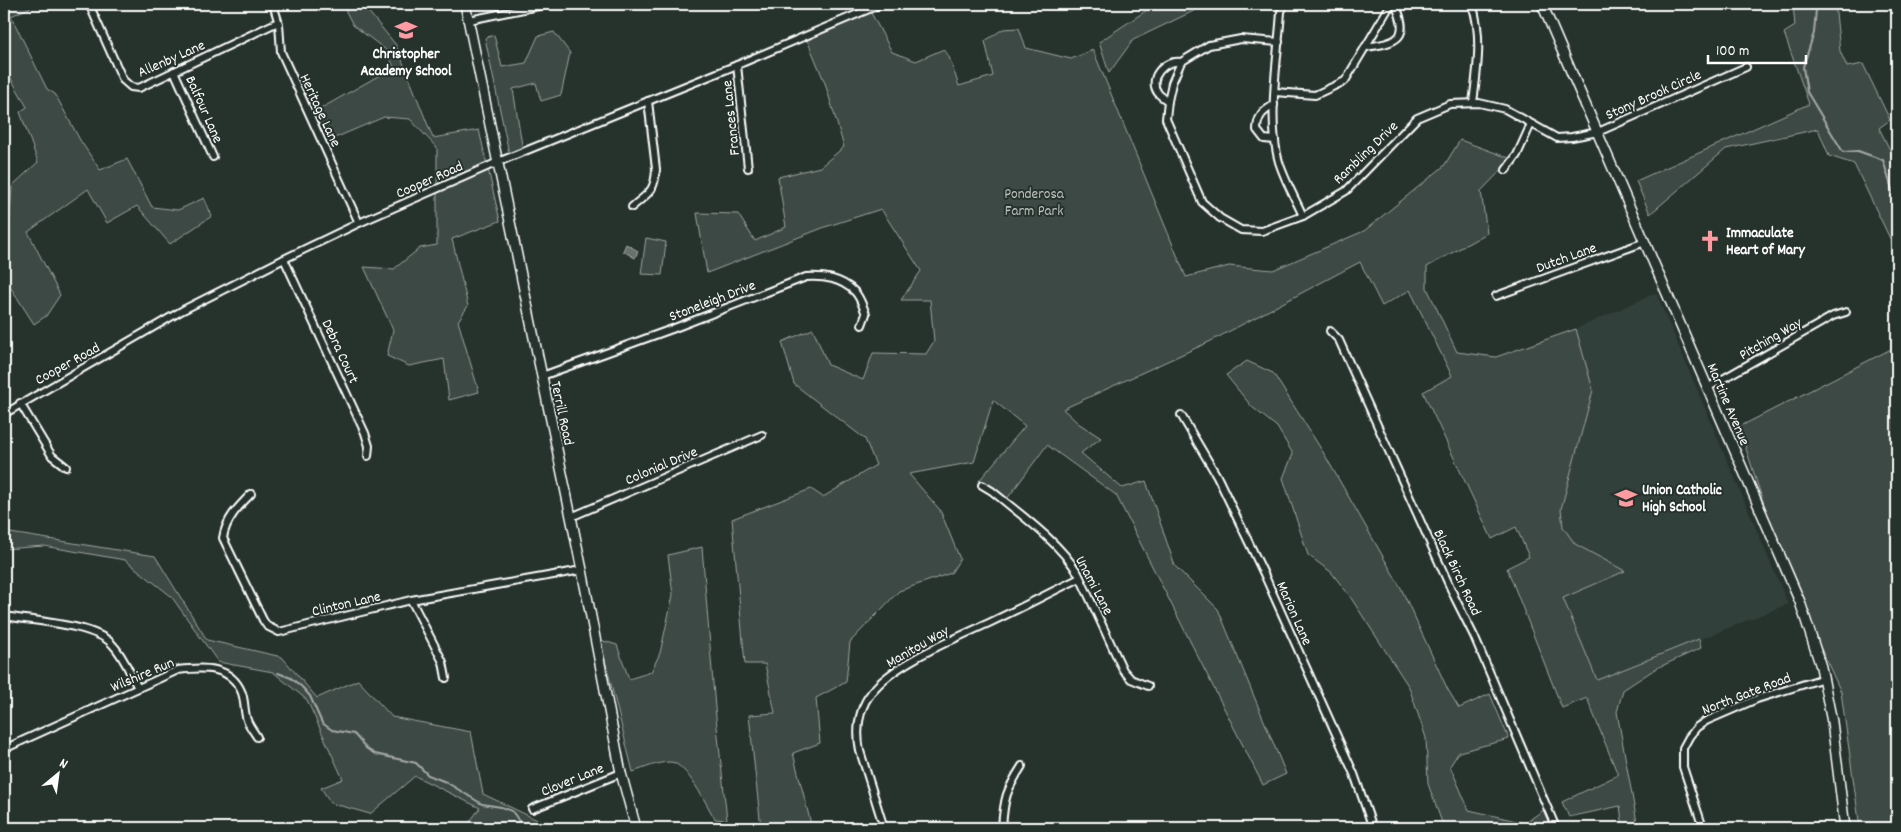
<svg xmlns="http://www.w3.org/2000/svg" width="1901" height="832" viewBox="0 0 1901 832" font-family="Dekko,sans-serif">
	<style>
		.built { fill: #333f3a }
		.green { fill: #3e4944; stroke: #9ea4a2 }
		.water { fill: #67706c; stroke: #a4a9a7 }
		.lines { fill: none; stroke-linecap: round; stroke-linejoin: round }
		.stream { stroke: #a4a9a7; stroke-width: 2 }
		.street-casing { stroke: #fff; stroke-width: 10 }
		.secondary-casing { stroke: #fff; stroke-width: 12 }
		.street { stroke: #26332d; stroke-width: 6 }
		.secondary { stroke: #26332d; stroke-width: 9 }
		.labels { text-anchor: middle; stroke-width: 4; stroke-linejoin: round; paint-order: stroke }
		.poi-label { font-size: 15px; font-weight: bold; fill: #fff; stroke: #26332d; text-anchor: start }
		.street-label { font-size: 15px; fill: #fff; stroke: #26332d }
		.park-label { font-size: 15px; fill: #bbbfbe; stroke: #26332d }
	</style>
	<rect width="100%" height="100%" fill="#26332d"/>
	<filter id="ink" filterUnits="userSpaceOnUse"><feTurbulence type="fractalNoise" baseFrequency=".02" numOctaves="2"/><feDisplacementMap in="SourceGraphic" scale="10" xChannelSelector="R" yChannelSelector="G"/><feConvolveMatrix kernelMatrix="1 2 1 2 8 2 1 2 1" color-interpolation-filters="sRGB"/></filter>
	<g filter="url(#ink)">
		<polygon class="built" points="1656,293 1788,604 1597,681 1563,598 1462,374 1576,329"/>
		<g class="green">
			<polygon points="4,4 30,4 31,7 11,16 47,89 55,94 80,140 100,170 127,159 152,207 178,210 204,198 212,216 170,244 137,206 107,223 88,189 28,232 60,295 46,316 34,324 11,288 4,291 4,266 7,264 12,186 38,162 20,112 27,107 4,66 4,31 9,29 4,16"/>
			<polygon points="342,4 362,4 396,45 433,138 479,130 500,221 452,239 468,306 458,321 479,392 449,400 444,359 409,366 387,356 393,330 364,267 394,269 420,248 437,245 437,148 410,119 384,117 323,143 311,114 394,67 386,50 353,25"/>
			<polygon points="1161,4 1208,4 1133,40 1109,73 1099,42 1147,10"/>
			<polygon points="1793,4 1835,4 1840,51 1847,67 1863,64 1890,120 1879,128 1897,164 1897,253 1854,164 1829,156 1818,129 1726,149 1650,214 1636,181 1809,104 1784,33 1795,26"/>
			<polygon points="869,9 892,52 916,61 944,49 949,57 959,86 993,76 985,41 1003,29 1019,28 1026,48 1071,59 1093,50 1186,277 1229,266 1273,270 1364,231 1444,166 1460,140 1512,159 1481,191 1487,233 1427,267 1427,288 1457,352 1496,357 1576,329 1593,390 1561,509 1563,527 1575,544 1625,571 1563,598 1597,680 1699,639 1701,648 1655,669 1623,690 1617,712 1638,828 1623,828 1620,806 1569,817 1562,802 1618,775 1587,698 1562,708 1507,568 1529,557 1516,527 1492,539 1423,392 1452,376 1410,290 1382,306 1360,262 1211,341 1063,409 1078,423 1101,438 1081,453 1122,488 1146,481 1175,566 1218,609 1286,774 1263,785 1116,495 1047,445 1004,503 978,482 1025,426 993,400 974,462 909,474 940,510 960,559 951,573 899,591 850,642 846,682 816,698 820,743 793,753 812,828 761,828 749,715 775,713 765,664 745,664 732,519 811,489 823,497 876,465 865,439 794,384 782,342 813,329 828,365 863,380 873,353 926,354 934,341 930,300 901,300 921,271 881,209 825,227 707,273 697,213 738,214 755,241 786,227 778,177 820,167 844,147 825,83 805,35"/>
			<polygon points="554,32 570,53 561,95 541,101 536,83 513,89 523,151 510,158 485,38 494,35 502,67 526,63 538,36"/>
			<polygon points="646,238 666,242 662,275 641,274"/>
			<polygon points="1897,346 1897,828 1860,828 1841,692 1805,614 1769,520 1739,427"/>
			<polygon points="1247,361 1273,373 1323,452 1401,588 1447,688 1459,708 1490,694 1509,739 1459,752 1450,766 1469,810 1525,823 1545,809 1550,828 1444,828 1428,784 1426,738 1409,687 1349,595 1331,572 1308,555 1283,478 1293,454 1277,427 1252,407 1226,375"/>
			<polygon points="4,532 155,556 207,640 282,657 317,698 358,680 392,717 471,732 483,794 554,828 462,828 468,824 480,808 415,776 370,814 331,803 321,788 343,779 307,700 273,672 218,662 171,596 125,560 44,546 4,549"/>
			<path d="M702,547L715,708L727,820L715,819C707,806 686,762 670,762C658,762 645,768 633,772L600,640L617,645L629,679L651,672L660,653L673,595L668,555Z"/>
		</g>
		<polygon class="water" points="626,244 638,251 635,258 623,251"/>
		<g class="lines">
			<g class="stream">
				<polyline points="1814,4 1816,9 1814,33 1803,67 1807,92 1843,152 1858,151 1883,160 1897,206"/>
				<polyline points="278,673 291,678 302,687 310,696 322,723 332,730 354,734 367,749 375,754 416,763 428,775 446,782 482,804 501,807 512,811 519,821 521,828"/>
			</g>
			<g class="street-casing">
				<g id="street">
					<polyline points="89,4 123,80 131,87 139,88 278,22"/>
					<polyline points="273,4 279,24 281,52 359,223"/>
					<polyline points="1048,4 1048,5"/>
					<path d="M1284,4L1281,12C1278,57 1267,120 1279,162C1285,181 1295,198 1303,216"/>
					<path d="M1472,4C1483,36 1477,70 1473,103"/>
					<polyline points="469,20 548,4"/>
					<polyline points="1279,42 1241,39 1209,45 1181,62 1172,83 1168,101 1166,119 1202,202 1220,218 1241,230 1262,231 1303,216 1346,191 1417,118 1450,104 1479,103 1505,109 1557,138 1572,137 1598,132 1746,67"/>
					<path d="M1365,47C1398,43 1411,38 1395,4"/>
					<polyline points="737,65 748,168"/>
					<polyline points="174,71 213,157"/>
					<polyline points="1275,92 1315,95 1345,81 1391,4"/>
					<path d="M1168,101C1165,99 1160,96 1158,93C1147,78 1165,59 1181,62"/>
					<path d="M1274,105C1263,111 1257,117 1257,130L1264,139L1275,140"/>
					<polyline points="1506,170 1517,155 1531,124"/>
					<path d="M632,207C648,193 655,192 656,169L648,101"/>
					<polyline points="284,259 365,433 369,446 368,456"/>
					<polyline points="1496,296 1645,242"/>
					<polyline points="1330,331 1339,340 1455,598 1474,636 1556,828"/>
					<path d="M542,376L672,329L806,277C824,276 841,278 855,292C860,297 863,307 866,314L862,325"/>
					<polyline points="1707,388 1833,316 1846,312"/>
					<polyline points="20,403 52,456 66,467"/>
					<polyline points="4,414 183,310 284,259 359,223 498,162 737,65 881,4"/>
					<polyline points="1181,415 1217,476 1264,574 1354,774 1373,828"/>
					<path d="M982,485L992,491C1022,516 1057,540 1078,573L1123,670L1131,679L1148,686"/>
					<path d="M251,494C238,507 226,519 223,538L263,620L267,626L279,632L411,600L582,570"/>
					<polyline points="571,517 762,435"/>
					<polyline points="411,600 443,662 446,678"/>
					<path d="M4,616C32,621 94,624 112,644C124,656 130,674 138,688"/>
					<path d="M4,749L178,670C203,667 231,665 242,693C245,702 244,712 247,720C249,726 254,732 257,737"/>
					<polyline points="532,809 621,773"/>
					<path d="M884,828L860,751C856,730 858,710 871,693C893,663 957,638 991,622C1021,608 1051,592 1080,578"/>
					<path d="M1002,828C1004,798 1006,791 1022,766"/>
					<polyline points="1703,828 1683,767 1683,748 1689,737 1697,727 1706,721 1757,699 1824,678"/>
				</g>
			</g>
			<g class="secondary-casing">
				<g id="secondary">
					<polyline points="465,4 582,570 621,773 636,828"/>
					<polyline points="1542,4 1800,602 1821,667 1832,722 1845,828"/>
				</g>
			</g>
			<use href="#street" class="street"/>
			<use href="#secondary" class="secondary"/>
		</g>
	</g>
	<defs>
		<g id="school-bare" transform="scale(1.725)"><path d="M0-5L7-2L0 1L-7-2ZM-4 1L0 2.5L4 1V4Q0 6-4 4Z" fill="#ff9aa2" stroke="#26332d" stroke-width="2.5" paint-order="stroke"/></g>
		<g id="church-bare" transform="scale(1.725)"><path d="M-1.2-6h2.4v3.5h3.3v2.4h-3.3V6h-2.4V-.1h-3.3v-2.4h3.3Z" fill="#ff9aa2" stroke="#26332d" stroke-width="2.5" paint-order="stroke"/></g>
	</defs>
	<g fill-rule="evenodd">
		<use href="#school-bare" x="406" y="30"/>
		<use href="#church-bare" x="1710" y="241"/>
		<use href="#school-bare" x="1626" y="498"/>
	</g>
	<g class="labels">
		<g class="poi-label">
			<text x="406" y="58" text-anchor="middle">Christopher<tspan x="406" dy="17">Academy School</tspan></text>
			<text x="1726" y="237">Immaculate<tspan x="1726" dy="17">Heart of Mary</tspan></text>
			<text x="1642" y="494">Union Catholic<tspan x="1642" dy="17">High School</tspan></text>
		</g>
		<g class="street-label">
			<text transform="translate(171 58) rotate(-24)" y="5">Allenby Lane</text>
			<text transform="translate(1653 94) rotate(-24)" y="5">Stony Brook Circle</text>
			<text transform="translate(205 109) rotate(66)" y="5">Balfour Lane</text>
			<text transform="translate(321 110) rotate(65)" y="5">Heritage Lane</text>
			<text transform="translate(730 118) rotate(-96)" y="5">Frances Lane</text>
			<text transform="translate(1365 152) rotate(-44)" y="5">Rambling Drive</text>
			<text transform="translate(429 179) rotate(-24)" y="5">Cooper Road</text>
			<text transform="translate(1566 257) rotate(-20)" y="5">Dutch Lane</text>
			<text transform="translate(712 300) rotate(-21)" y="5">Stoneleigh Drive</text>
			<text transform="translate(1770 338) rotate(-30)" y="5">Pitching Way</text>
			<text transform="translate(341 351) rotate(65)" y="5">Debra Court</text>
			<text transform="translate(67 363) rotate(-29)" y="5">Cooper Road</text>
			<text transform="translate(1729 404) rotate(67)" y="5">Martine Avenue</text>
			<text transform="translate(563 413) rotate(78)" y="5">Terrill Road</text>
			<text transform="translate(661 465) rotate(-23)" y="5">Colonial Drive</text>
			<text transform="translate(1458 572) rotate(65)" y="5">Black Birch Road</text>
			<text transform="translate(1095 585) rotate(62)" y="5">Unami Lane</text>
			<text transform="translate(346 603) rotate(-13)" y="5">Clinton Lane</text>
			<text transform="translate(1295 613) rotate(66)" y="5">Marion Lane</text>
			<text transform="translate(917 646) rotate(-30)" y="5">Manitou Way</text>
			<text transform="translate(142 674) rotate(-23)" y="5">Wilshire Run</text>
			<text transform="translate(1746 693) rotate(-21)" y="5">North Gate Road</text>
			<text transform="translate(572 779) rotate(-22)" y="5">Clover Lane</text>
		</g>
		<g class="park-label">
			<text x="1034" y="198">Ponderosa<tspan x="1034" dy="17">Farm Park</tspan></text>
		</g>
	</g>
	<rect width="1901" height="832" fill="none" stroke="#26332d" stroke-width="20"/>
	<rect x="10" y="10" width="1881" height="812" fill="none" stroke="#fff" stroke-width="2" filter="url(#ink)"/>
	<g transform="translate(58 774) rotate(29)" stroke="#26332d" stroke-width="4" paint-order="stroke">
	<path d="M0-4L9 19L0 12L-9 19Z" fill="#ffffff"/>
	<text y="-8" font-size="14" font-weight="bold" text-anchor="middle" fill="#ffffff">N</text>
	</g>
	<path d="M1708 55v8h98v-8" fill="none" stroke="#ffffff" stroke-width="2.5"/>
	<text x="1716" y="55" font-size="15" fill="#ffffff" stroke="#26332d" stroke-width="4" paint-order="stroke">100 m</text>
</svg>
